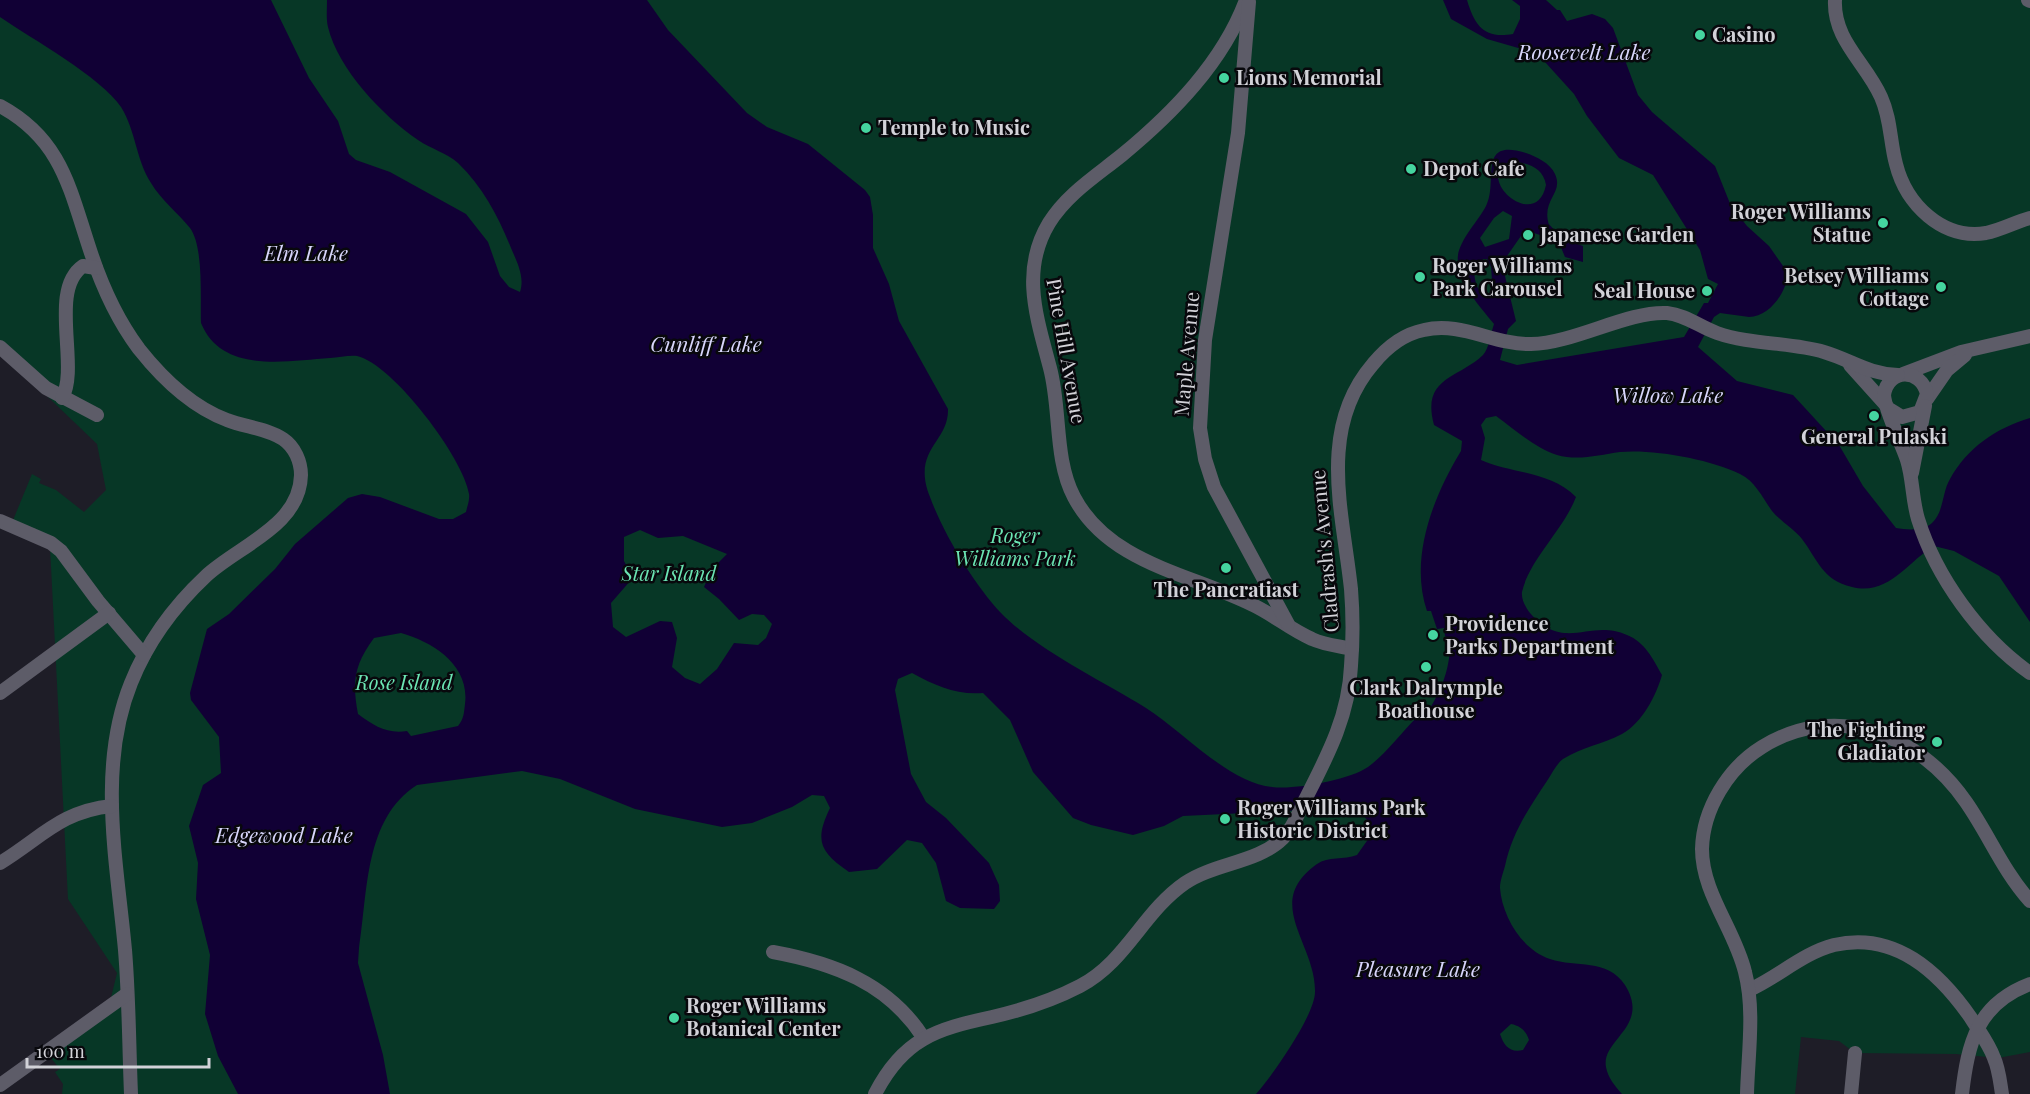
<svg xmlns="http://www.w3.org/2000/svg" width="2030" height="1094" viewBox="0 0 2030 1094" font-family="'Playfair Display',serif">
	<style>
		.green { fill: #073726 }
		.water { fill: #110035; fill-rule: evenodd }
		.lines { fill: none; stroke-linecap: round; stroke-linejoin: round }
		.stream { stroke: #110035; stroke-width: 4 }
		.minor { stroke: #5d5c68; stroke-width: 14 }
		.poi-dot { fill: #45d49f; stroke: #08080c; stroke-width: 2 }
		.labels { text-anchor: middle; stroke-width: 5; stroke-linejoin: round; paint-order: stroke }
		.poi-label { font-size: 20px; font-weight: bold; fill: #d2d2d8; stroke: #08080c; text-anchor: start }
		.street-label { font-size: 20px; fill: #d2d2d8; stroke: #08080c }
		.park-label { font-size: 20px; font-style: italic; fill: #6be5b3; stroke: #08080c }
		.water-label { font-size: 21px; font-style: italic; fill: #d8d6fc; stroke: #08080c }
	</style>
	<rect width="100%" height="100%" fill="#1e1d27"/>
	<polygon class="green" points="0,0 2030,0 2030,1052 1998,1058 1956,1054 1855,1053 1839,1041 1801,1037 1795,1094 62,1094 63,1084 55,1072 60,1069 45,1051 109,1006 117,973 68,899 50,547 11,525 32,474 41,479 39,483 56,490 84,512 106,490 97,444 0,351"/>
	<g class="water">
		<path d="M0,0H271L309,78L338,121L349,154L356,160L390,172L466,214L488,242L500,276L509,287L520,292C525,277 517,262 511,248C498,216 483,187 458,163C447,153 431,149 418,140C383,116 338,69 328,27C326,19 327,9 327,0H647L668,30L747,113L767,127L808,144L865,190L870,197L873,215V248L889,284L899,321L948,409C949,443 911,449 930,497C944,535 974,584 1001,613C1037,650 1101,680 1146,708C1181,730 1229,783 1272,787C1295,790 1349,780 1368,767C1386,754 1401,733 1416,718L1423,719C1440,694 1451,670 1450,639L1445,636L1444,628L1437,629L1431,611H1427C1409,558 1433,497 1461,451L1462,441L1434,425C1421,377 1458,379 1483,355C1489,349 1491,332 1494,324C1478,304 1462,288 1458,262C1455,244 1478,222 1486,206C1499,182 1476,137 1526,153C1537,157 1550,163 1555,174C1564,194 1541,199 1549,225L1540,235L1528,231L1523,233L1505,259L1503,268L1516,321L1508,329L1500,360L1517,365L1684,337L1704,303H1708L1718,284L1708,279L1700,250L1653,175L1619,158L1587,116L1574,94L1545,62L1532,52L1487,39L1451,19L1443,0H1467C1475,27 1485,39 1513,34L1520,19V6L1512,0H1546L1557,10H1560L1567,21L1592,14L1605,19L1613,28L1638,95L1652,112L1715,166L1731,206L1747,226L1769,246L1788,273C1787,291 1770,317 1749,317C1740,316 1729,314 1720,313L1714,317L1698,347L1737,381L1793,395L1839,445L1863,486L1896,528C1908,530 1923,531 1932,523C1944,512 1942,492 1950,479C1967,448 1996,428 2030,418V622L1999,576L1954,551L1934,546C1907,562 1889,596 1852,587C1822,580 1818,560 1802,539C1793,528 1780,521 1772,511C1762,497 1755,481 1740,474C1709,459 1654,449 1620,452C1599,455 1578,461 1557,455C1535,448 1514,429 1496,416L1486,418L1481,425L1485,438L1481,460C1513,474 1550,471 1576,497C1564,529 1529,560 1522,592C1521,599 1526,608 1530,613C1565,653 1589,618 1627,635C1645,642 1653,659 1662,675C1656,696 1642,723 1622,734C1603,744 1582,747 1563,759C1556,764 1552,774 1547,781C1529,808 1512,833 1505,866C1503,873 1500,881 1500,888C1502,916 1522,950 1550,959C1576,968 1607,958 1625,985C1651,1027 1601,1039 1606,1067C1608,1078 1615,1086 1622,1094H1256C1272,1076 1315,1015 1315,992C1316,943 1262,903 1317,864C1328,856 1344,860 1357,855L1369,838L1371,824L1359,811L1341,801L1329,800L1290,811L1183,816L1164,826L1133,835L1091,825L1073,818L1033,772L1010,720L983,693C956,695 936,686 912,673L898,679L895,690L911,774L926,802L946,818L989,863L999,885L1000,901L994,909L960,908L946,901L936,863L922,843L907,840L877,869L849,872C820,852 814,841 830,808L824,796L812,795L792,807L752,823L722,827L635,809L560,779L522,771L417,785C364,819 368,892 359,948L358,963L383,1055L390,1094H238L218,1056L205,1014L210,955L196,899L198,863L189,826L203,785L221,773L219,737L191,700L190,693L207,629L229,614L275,569L295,544L348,498L362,494L380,497L439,519H453L466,512C467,507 470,500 469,494C464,459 393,364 357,356C349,355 338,358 330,358C285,361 222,374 201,323C200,299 204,247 190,228C178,213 161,200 151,183C136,160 136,131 121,107C101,77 32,39 0,17ZM1511,161C1527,163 1543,167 1546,185C1536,234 1471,176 1511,161ZM1503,211L1512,216L1509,239L1485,247L1480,238L1494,218ZM1483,259H1487L1491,267L1493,294L1486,297C1477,291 1475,282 1474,272ZM640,530L658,538L683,536L727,554L711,570L704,587L719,599L739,620L752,614L764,615L772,624L766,638L758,645L734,643L717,669L700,684L685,678L672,667L677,638L672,622L660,621L626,637L613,627L611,603L631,580V574L624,561V537ZM401,633C433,642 470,665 465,704C464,712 464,719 458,726L411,736L407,731C387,734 374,726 358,714C352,682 354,665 374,638ZM1511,1024C1521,1026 1526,1031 1529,1040L1523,1050C1510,1053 1504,1046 1500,1034Z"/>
		<polygon points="1566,240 1583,246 1583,262 1565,257 1560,245"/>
	</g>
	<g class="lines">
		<polyline class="stream" points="1548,226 1563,242"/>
		<g class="minor">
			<path d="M1246,0C1223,62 1173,113 1122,155C1096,176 1067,194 1049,223C1020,271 1037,318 1050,368C1061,409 1054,459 1074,497C1109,564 1192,574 1253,605C1274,615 1291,630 1312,639C1325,645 1339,646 1352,649"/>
			<path d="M1835,0C1833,40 1866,63 1881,97C1891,119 1890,142 1896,164C1906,204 1942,240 1986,233C2001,230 2015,222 2030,218"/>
			<polyline points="2028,0 2030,1"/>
			<polyline points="1249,2 1238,133 1205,340 1200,428 1205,459 1214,487 1288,624"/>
			<path d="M0,106C63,140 70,191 91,253C102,286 118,321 139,349C162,378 192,407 227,420C244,427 267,428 283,439C295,447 301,462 301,475C300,526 238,546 206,576C174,606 147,643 131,683C97,767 117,863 125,950C129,998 129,1046 131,1094"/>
			<polyline points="0,347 46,388 97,415"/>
			<polyline points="1850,365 1886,405"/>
			<polyline points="1903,374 1961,352 2030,336"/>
			<path d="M62,398C80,367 48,290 83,266L96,268"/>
			<polyline points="1927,399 1947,370 1965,355"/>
			<path d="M1889,409L1902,417L1920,412L1927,394C1921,368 1888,368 1884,395C1885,411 1901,442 1907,460C1913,479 1912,499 1918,519C1936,577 1980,638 2030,673"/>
			<polyline points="1912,473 1925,406"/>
			<polyline points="0,521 51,543 61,551 98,601 144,655"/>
			<polyline points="0,693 109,613"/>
			<path d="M0,863C41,838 61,811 112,806"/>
			<path d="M773,952C833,963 888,983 923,1037"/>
			<path d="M1749,990C1778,977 1803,953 1834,945C1895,931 1939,972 1971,1018C1979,1031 1989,1044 1994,1058C1999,1069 2000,1082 2002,1094"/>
			<polyline points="0,1085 127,994"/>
			<path d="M875,1094C903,1039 936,1029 992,1017C1023,1010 1053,1000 1080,986C1126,962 1143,912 1185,883C1214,863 1258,863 1283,838C1294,827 1299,811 1306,798C1328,755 1349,715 1351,666C1353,641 1353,614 1351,589C1343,513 1317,429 1373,364C1386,348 1404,334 1424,330C1461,321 1494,345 1531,344C1575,343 1627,311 1667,313C1686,315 1700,327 1717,333C1751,345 1790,342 1824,352C1851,360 1868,374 1898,375"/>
			<path d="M1747,1094C1748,1055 1755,1010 1745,972C1735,930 1702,893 1702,849C1703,809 1728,768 1762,747C1836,701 1919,734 1966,802C1989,835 2003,871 2030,901"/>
			<polyline points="1851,1094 1855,1053"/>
			<path d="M1962,1094C1968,1043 1977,1004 2030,984"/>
		</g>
	</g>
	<g class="poi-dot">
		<circle cx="1700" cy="35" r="6"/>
		<circle cx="1224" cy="78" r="6"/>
		<circle cx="866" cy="128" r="6"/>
		<circle cx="1411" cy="169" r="6"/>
		<circle cx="1883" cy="223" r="6"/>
		<circle cx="1528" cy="235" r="6"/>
		<circle cx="1420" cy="277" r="6"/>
		<circle cx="1941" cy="287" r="6"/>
		<circle cx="1707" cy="291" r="6"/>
		<circle cx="1874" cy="416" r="6"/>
		<circle cx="1226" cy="568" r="6"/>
		<circle cx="1433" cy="635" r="6"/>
		<circle cx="1426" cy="667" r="6"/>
		<circle cx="1937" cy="742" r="6"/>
		<circle cx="1225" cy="819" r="6"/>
		<circle cx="674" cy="1018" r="6"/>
	</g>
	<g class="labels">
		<g class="poi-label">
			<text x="1712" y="42">Casino</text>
			<text x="1236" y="85">Lions Memorial</text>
			<text x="878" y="135">Temple to Music</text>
			<text x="1423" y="176">Depot Cafe</text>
			<text x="1871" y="219" text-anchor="end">Roger Williams<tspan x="1871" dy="23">Statue</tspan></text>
			<text x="1540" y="242">Japanese Garden</text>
			<text x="1432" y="273">Roger Williams<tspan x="1432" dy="23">Park Carousel</tspan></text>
			<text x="1929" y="283" text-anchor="end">Betsey Williams<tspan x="1929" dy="23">Cottage</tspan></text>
			<text x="1695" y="298" text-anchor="end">Seal House</text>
			<text x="1874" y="444" text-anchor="middle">General Pulaski</text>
			<text x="1226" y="597" text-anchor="middle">The Pancratiast</text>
			<text x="1445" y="631">Providence<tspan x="1445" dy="23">Parks Department</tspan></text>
			<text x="1426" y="695" text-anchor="middle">Clark Dalrymple<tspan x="1426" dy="23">Boathouse</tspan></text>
			<text x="1925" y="737" text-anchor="end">The Fighting<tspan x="1925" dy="23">Gladiator</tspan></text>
			<text x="1237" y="815">Roger Williams Park<tspan x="1237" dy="23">Historic District</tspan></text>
			<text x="686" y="1013">Roger Williams<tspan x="686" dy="23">Botanical Center</tspan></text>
		</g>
		<g class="street-label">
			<text transform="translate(1066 351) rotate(80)" y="7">Pine Hill Avenue</text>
			<text transform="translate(1187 354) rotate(-85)" y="7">Maple Avenue</text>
			<text transform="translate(1325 551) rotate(-95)" y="7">Cladrash's Avenue</text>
		</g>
		<g class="park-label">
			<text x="1015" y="543">Roger<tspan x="1015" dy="23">Williams Park</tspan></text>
			<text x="669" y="581">Star Island</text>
			<text x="404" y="690">Rose Island</text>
		</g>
		<g class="water-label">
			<text x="1584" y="60">Roosevelt Lake</text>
			<text x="306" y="261">Elm Lake</text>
			<text x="706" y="352">Cunliff Lake</text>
			<text x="1668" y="403">Willow Lake</text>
			<text x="284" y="843">Edgewood Lake</text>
			<text x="1418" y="977">Pleasure Lake</text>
		</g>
	</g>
	<path d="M27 1058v9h182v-9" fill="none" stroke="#d2d2d8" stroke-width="3"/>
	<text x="36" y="1058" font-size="18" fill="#d2d2d8" stroke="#08080c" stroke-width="4.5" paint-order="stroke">100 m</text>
</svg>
